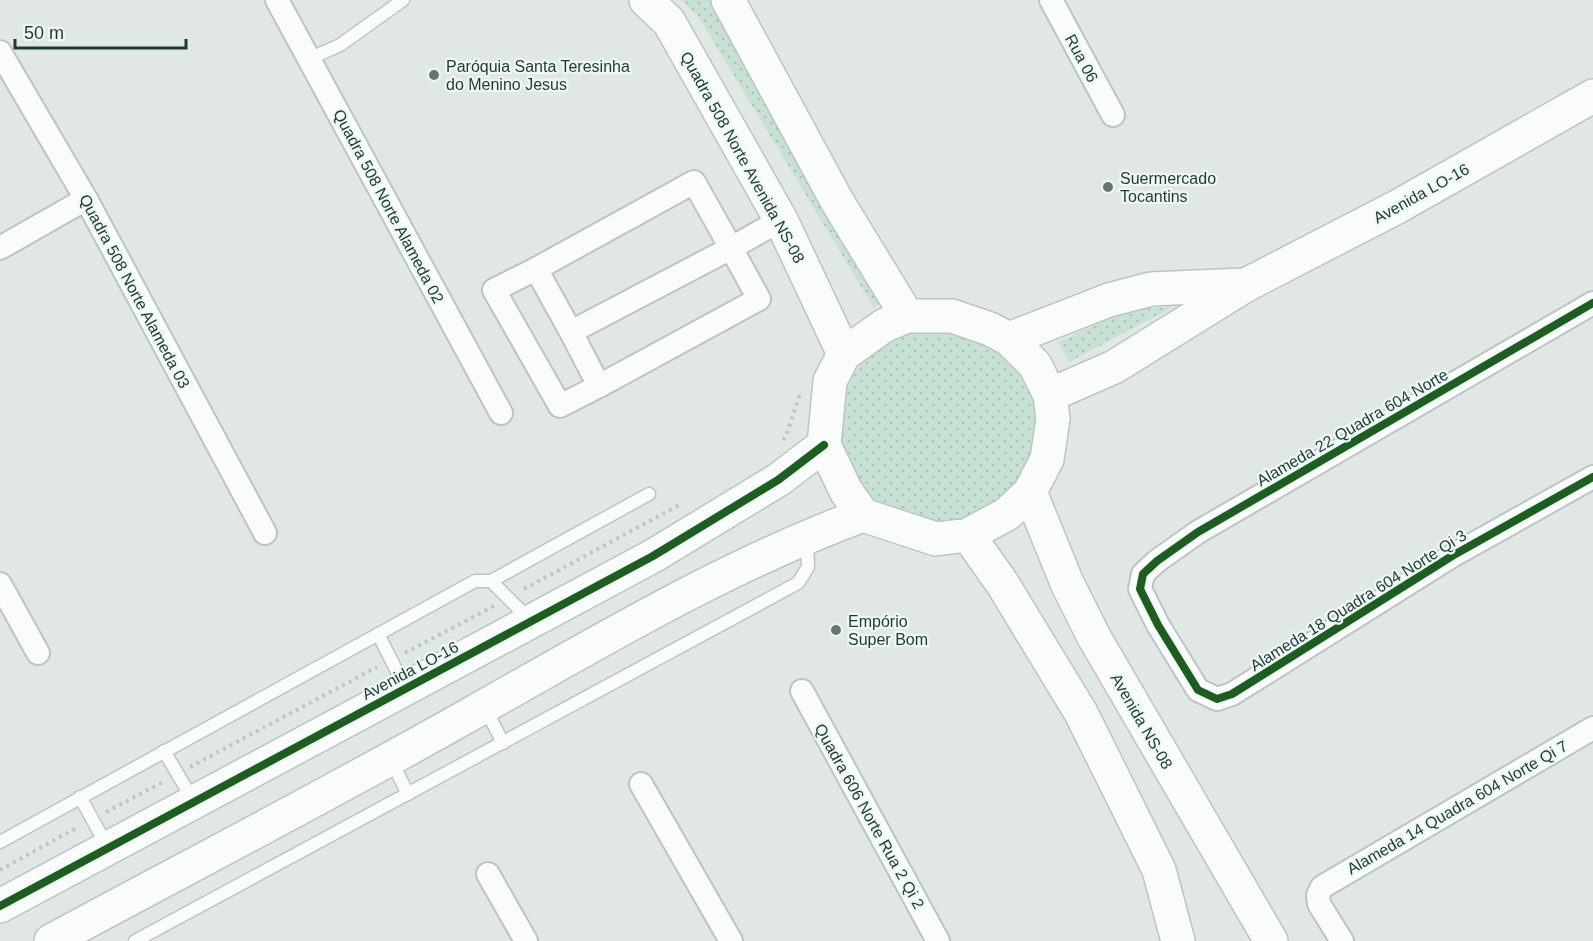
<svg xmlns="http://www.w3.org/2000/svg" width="1593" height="941" viewBox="0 0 1593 941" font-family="Helvetica,sans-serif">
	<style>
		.grass { fill: url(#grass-dots) }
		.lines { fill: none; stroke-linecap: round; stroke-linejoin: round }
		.lane-casing { stroke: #bdc4c2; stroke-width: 15 }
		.street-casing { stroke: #bdc4c2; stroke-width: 26 }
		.secondary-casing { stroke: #bcc5c2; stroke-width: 36 }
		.path { stroke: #bec7c6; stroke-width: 4; stroke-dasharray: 3 4.5; stroke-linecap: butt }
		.lane { stroke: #fafbfb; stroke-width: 12 }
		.street { stroke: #fafbfb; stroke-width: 22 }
		.secondary { stroke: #fafbfb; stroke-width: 33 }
		.cycleway-casing { stroke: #edf7f3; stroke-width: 11 }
		.cycleway { stroke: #1b5e20; stroke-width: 8 }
		.poi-dot { fill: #627773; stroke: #edf7f3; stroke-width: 2 }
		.labels { text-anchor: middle; stroke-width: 4.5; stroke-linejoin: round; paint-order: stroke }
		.street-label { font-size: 16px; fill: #1e3a36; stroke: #edf7f3 }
		.poi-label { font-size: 16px; fill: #1e3a36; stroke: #edf7f3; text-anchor: start }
	</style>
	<defs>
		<pattern id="grass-dots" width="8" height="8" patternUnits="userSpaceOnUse" patternTransform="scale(1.5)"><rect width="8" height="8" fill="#c7e2d3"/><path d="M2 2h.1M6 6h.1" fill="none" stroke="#aac3b6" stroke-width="1.8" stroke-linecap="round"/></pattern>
	</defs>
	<rect width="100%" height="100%" fill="#e0e7e5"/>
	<g class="grass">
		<polygon points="682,0 712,0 886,299 874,308 698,16"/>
		<polygon points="1173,307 1069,362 1058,342 1131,309"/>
		<circle cx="939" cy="425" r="99"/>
	</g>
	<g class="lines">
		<g class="lane-casing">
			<g id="lane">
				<polyline points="309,59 340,45 403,0"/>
				<polyline points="491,581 649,494"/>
				<polyline points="378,634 405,687"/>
				<polyline points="485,708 503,743"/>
				<polyline points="164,751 193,800"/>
				<polyline points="391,760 408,794"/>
				<polyline points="80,797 107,846"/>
				<polyline points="0,842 475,581 491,581 531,621"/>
				<polyline points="135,941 798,583 808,567 807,539"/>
			</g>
		</g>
		<g class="street-casing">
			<g id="street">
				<polyline points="277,0 501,413"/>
				<polyline points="1051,0 1113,115"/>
				<polyline points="0,52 86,199 265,533"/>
				<polygon points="694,182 731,248 571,332 536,269"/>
				<polyline points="0,248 86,199"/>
				<polyline points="536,269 494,290 560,406 599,386"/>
				<polyline points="1593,303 1198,532 1157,561 1143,574 1140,589 1158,625 1198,690 1217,699 1232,694 1452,556 1593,477"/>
				<polyline points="571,332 599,386 759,299 731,248 781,220"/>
				<polyline points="0,584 38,653"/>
				<polyline points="802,691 938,941"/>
				<polyline points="641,784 731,941"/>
				<polyline points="488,874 526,941"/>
				<polyline points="1342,941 1319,904 1318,895 1322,887 1593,728"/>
			</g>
		</g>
		<g class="secondary-casing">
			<g id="secondary">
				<polyline points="646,0 669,22 781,220 844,354"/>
				<polyline points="728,0 837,201 907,316"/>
				<polygon points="907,316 952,316 990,329 1009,339 1035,365 1050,395 1053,419 1047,459 1030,492 1007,514 968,535 936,539 863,515 846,491 824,445 830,381 844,354 885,325"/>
				<polyline points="1009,339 1109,300 1151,289 1244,285"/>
				<polyline points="1050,395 1114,367 1246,285 1397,207 1593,96"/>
				<polyline points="1030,492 1067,583 1094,637 1271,941"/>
				<polyline points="968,535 1002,583 1081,713 1159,870 1178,941"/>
				<polyline points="0,906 653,556 778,480 824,445"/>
				<path d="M51,941C190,866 331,793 469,715C597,643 725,566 863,515"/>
			</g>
		</g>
		<g class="path">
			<polyline points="783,440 786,436 800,394"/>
			<polyline points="524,589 681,504"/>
			<polyline points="405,653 494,606"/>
			<polyline points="190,767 377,667"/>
			<polyline points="106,812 163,782"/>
			<polyline points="0,870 78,827"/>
		</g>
		<use href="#lane" class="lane"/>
		<use href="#street" class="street"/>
		<use href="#secondary" class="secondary"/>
		<g class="cycleway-casing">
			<g id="cycleway">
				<polyline points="1593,303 1198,532 1157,561 1143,574 1140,589 1158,625 1198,690 1217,699 1232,694 1452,556 1593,477"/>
				<polyline points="0,906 653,556 778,480 824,445"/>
			</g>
		</g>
		<use href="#cycleway" class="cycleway"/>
	</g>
	<g class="poi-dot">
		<circle cx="434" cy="75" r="6"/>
		<circle cx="1108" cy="187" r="6"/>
		<circle cx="836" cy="630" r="6"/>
	</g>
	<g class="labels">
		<g class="street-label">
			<text transform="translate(1082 58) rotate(62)" y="6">Rua 06</text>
			<text transform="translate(743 157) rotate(61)" y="6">Quadra 508 Norte Avenida NS-08</text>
			<text transform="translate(1421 193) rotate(-29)" y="6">Avenida LO-16</text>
			<text transform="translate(389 206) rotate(62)" y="6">Quadra 508 Norte Alameda 02</text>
			<text transform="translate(135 291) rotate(62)" y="6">Quadra 508 Norte Alameda 03</text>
			<text transform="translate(1352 427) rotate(-30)" y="6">Alameda 22 Quadra 604 Norte</text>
			<text transform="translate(1358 600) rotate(-32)" y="6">Alameda 18 Quadra 604 Norte Qi 3</text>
			<text transform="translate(410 670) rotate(-28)" y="6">Avenida LO-16</text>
			<text transform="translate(1142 721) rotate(60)" y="6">Avenida NS-08</text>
			<text transform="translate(1457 807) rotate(-30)" y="6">Alameda 14 Quadra 604 Norte Qi 7</text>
			<text transform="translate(870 816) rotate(61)" y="6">Quadra 606 Norte Rua 2 Qi 2</text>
		</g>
		<g class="poi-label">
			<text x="446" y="72">Paróquia Santa Teresinha<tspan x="446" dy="18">do Menino Jesus</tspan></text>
			<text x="1120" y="184">Suermercado<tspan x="1120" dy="18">Tocantins</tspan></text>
			<text x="848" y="627">Empório<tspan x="848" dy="18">Super Bom</tspan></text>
		</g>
	</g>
	<path d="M15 39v9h171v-9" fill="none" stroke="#1e3a36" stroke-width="3"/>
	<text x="24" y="39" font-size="18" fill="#1e3a36" stroke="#edf7f3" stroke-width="4.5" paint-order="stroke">50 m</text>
</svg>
